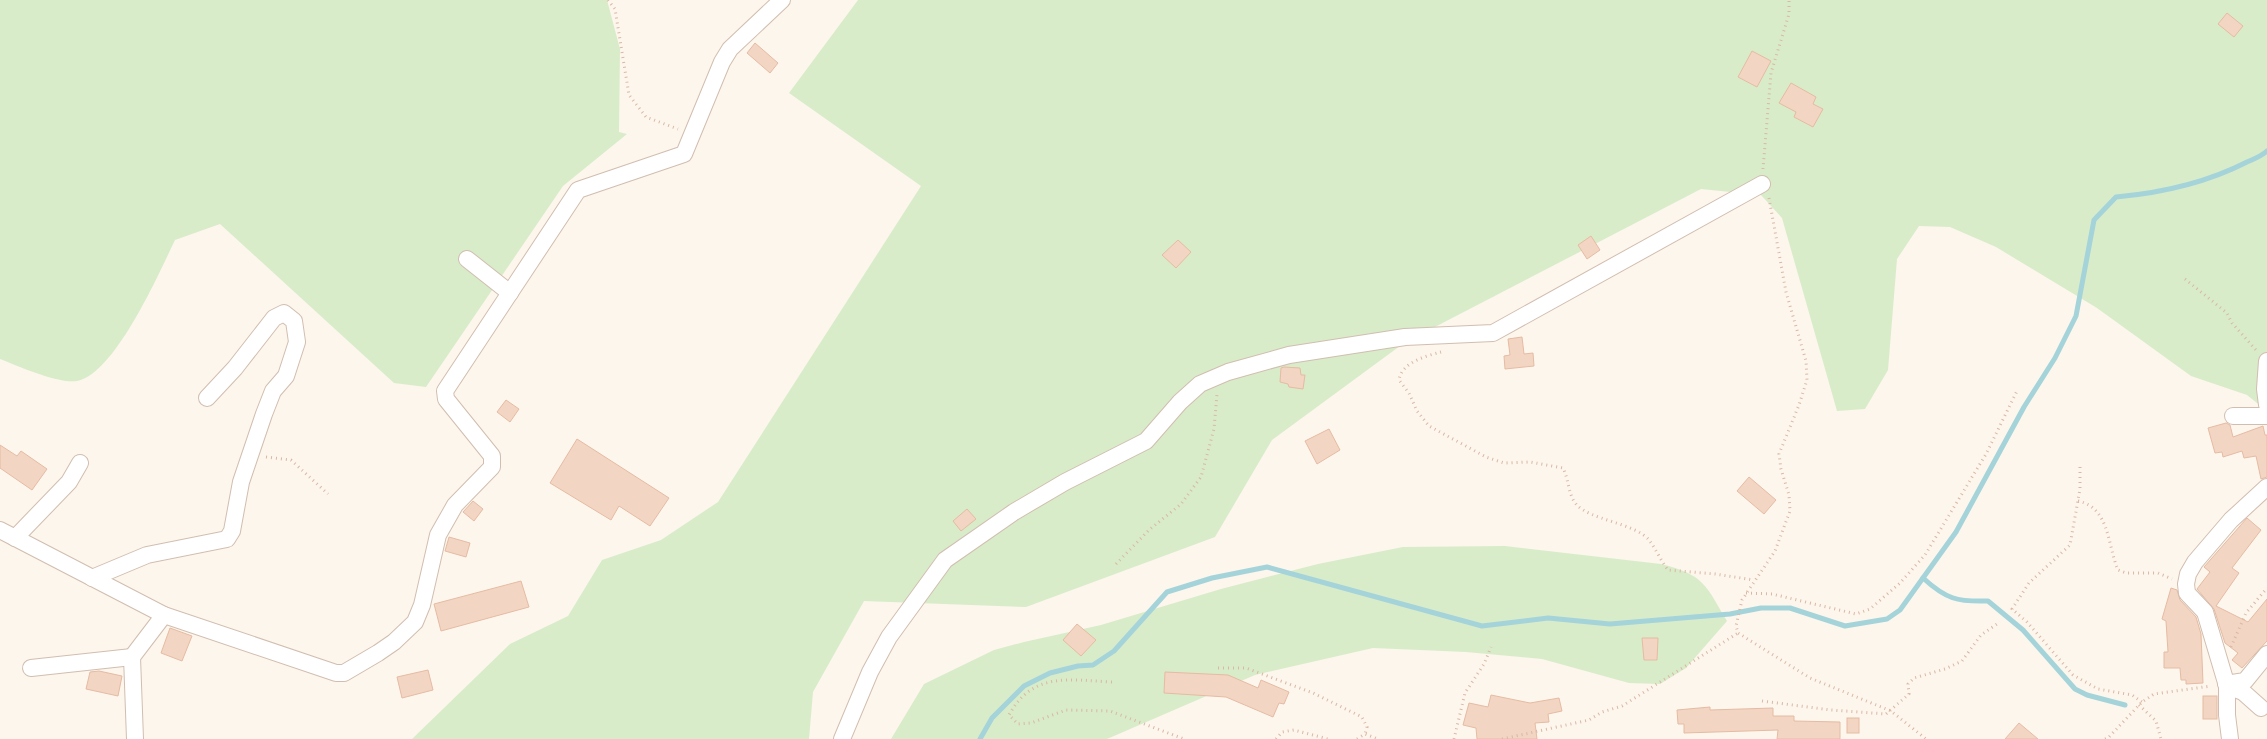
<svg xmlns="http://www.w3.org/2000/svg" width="2267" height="739" viewBox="0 0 2267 739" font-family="'Work Sans',sans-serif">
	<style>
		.green { fill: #d8ecc9 }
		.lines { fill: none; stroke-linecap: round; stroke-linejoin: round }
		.stream { stroke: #a5d3da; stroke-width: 5 }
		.building { fill: #f3d5c3; stroke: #e6bba3 }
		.minor-casing { stroke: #d1beb0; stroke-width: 18 }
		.path { stroke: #d9b8a5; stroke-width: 3; stroke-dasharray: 1 4; stroke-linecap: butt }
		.minor { stroke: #fff; stroke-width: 16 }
	</style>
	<rect width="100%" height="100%" fill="#fdf6ec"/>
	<g class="green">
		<path d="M0,0H607L620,49L619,132L627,134L563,186L426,387L394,383L220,224L175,240C159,273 115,374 77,381C58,384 18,366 0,359Z"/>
		<polygon points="858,0 2267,0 2267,411 2247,395 2191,376 2097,308 1996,247 1950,227 1919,226 1897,259 1888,370 1865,409 1837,411 1782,218 1761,195 1701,189 1404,343 1272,440 1215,537 1026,607 864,601 813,692 809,739 412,739 510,644 568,616 602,560 661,540 718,502 921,186 789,93"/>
		<path d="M1505,546L1661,564C1704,575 1705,584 1727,621L1686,668L1660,684L1629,683L1542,659L1466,652L1373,648L1255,675L1107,739H891L924,684L994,650L1024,642L1101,625L1221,589L1318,564L1403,547Z"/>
	</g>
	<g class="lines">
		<g class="stream">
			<path d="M1923,578C1946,599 1957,602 1988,601L2023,630L2075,689L2087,695L2125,705"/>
			<path d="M980,739L992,718L1024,686L1050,673L1078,666L1093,665L1114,651L1167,592L1212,578L1267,567L1482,626L1548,618L1610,624L1730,614L1761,608H1790L1845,626L1887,619L1900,610L1956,532L2024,407L2055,358L2076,316L2094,220L2116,197C2161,193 2206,183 2247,162C2254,159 2262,156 2267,151"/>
		</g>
	</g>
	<g class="building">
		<polygon points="2227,13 2243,26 2234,37 2218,24"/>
		<polygon points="755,43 778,63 770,73 747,53"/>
		<polygon points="1752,51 1771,61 1757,87 1738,77"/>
		<polygon points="1791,83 1816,97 1813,104 1823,109 1813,127 1794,117 1796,112 1779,103"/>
		<polygon points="1591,236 1600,250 1587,259 1578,245"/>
		<polygon points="1178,240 1191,252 1176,268 1162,255"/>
		<polygon points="1522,337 1524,354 1533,353 1534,366 1505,369 1504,356 1510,355 1508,339"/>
		<polygon points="1284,367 1300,368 1301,375 1305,375 1303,389 1289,387 1288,384 1280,382 1281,368"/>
		<polygon points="506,400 519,409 510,422 497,412"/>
		<polygon points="2226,423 2230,425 2233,437 2263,426 2265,435 2267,435 2267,477 2261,479 2256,456 2244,458 2242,451 2223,457 2222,452 2215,453 2208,428"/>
		<polygon points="1329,429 1340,450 1317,464 1305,441"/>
		<polygon points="577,439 669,498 650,526 619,506 611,520 550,483"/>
		<polygon points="0,445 17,456 21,451 47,469 32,490 0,468"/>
		<polygon points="1749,477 1776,500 1764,514 1737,491"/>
		<polygon points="473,501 483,509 474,521 463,512"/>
		<polygon points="967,509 976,519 961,531 953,521"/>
		<polygon points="2247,518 2261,530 2232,568 2239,573 2216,606 2248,622 2267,599 2267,641 2242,668 2232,660 2238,653 2225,643 2214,609 2197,589 2210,572 2204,567"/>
		<polygon points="449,537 470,543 466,557 445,551"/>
		<polygon points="521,581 529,607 441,631 434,604"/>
		<polygon points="2171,588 2177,590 2180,600 2196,617 2201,634 2203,683 2186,684 2186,680 2181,680 2180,668 2164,668 2164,652 2168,652 2166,621 2162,619"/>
		<polygon points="1077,624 1096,640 1081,656 1063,640"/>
		<polygon points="170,628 192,636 182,661 161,653"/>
		<polygon points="1642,638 1658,638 1657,660 1644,660"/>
		<polygon points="428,670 433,690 402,698 397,677"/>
		<polygon points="99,671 122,676 118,696 86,689 90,672"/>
		<polygon points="1165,672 1228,675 1258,688 1261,680 1289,692 1284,704 1279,703 1273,717 1226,697 1164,693"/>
		<polygon points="1491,695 1530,703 1559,698 1562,711 1548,714 1549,722 1535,723 1537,739 1477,739 1476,728 1463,725 1469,703 1488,707"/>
		<rect x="2203" y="696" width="14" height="23"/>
		<polygon points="1710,707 1710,710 1773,708 1773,716 1794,716 1794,721 1840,722 1840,739 1777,739 1778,730 1684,733 1684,724 1678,724 1677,710"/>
		<rect x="1847" y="718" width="12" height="15"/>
		<polygon points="2019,723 2038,739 2005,739"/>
	</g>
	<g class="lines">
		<g class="minor-casing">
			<g id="minor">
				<polyline points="467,259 510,293"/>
				<polyline points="2267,361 2265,389 2267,405"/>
				<polyline points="2233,416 2267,416"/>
				<polyline points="0,530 164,615 336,673 344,673 378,653 394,642 415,622 422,605 438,535 455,505 492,467 492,456 446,399 445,391 578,190 684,154 722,62 730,49 782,0"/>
				<polyline points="15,538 69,482 80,463"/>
				<polyline points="92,578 147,555 227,539 232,531 241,482 264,414 273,391 286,376 297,342 294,321 284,313 274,318 235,368 207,398"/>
				<polyline points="31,668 132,657"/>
				<polyline points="2226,684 2245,681 2267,654"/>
				<polyline points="2227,686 2243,692 2261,708"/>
				<polyline points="135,739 132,657 164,615"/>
				<polyline points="842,739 870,672 889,637 945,560 1014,512 1065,482 1146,441 1180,402 1200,384 1228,372 1289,355 1405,337 1493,333 1762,184"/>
				<polyline points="2230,739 2227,715 2227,686 2205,612 2187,593 2186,584 2188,574 2195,562 2231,520 2267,487"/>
			</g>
		</g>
		<g class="path">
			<polyline points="608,0 615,9 629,95 646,117 678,129"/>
			<polyline points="1763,169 1771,73 1789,14 1789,0"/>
			<polyline points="1769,198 1786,292 1806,361 1807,380 1799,405 1779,454 1781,469 1789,495 1790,511 1775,551 1742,600 1736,626 1738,633 1810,678 1891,711 1926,739"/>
			<polyline points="2185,279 2227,313 2232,323 2256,350"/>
			<path d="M1441,352C1426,356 1402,362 1399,380L1409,393L1417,411L1429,426L1486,457L1504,463L1530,462L1563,468C1569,480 1568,494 1576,504C1589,520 1635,523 1649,540C1656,549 1661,561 1668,570L1715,574L1754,580"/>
			<polyline points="266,457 291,460 328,494"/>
			<polyline points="2080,467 2080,489 2070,545 2029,583 2012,609 2027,622 2073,675 2098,689 2132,695 2142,702"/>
			<path d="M2078,501C2110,508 2107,544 2118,570L2126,573H2158L2172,579"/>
			<polyline points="1116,564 1149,530 1181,504 1201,477 1214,429 1217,394"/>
			<polyline points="1746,593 1772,594 1856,614 1870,609 1900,583 1925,555 1986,454 2018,389"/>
			<polyline points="2231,647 2246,613 2267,588"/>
			<polyline points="1218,668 1246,668 1313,693 1362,717 1367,727 1365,734"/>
			<path d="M1112,682C1070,680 1033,671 1009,715L1018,724L1031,723L1066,710L1110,711L1184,739"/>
			<polyline points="1762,701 1831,710 1886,714 1909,694 1908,684 1914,678 1945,669 1962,661 1981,635 2000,622"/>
			<polyline points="2139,705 2156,721 2161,739"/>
			<polyline points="1276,739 1282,732 1294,730 1328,739"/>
			<polyline points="1357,739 1365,734 1378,739"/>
			<polyline points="1454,739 1465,693 1484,664 1491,647"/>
			<polyline points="1502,739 1589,720 1602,712 1622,706 1738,633"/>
			<polyline points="2105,739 2108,738 2142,702 2154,694 2211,686"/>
		</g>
		<use href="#minor" class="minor"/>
	</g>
</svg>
